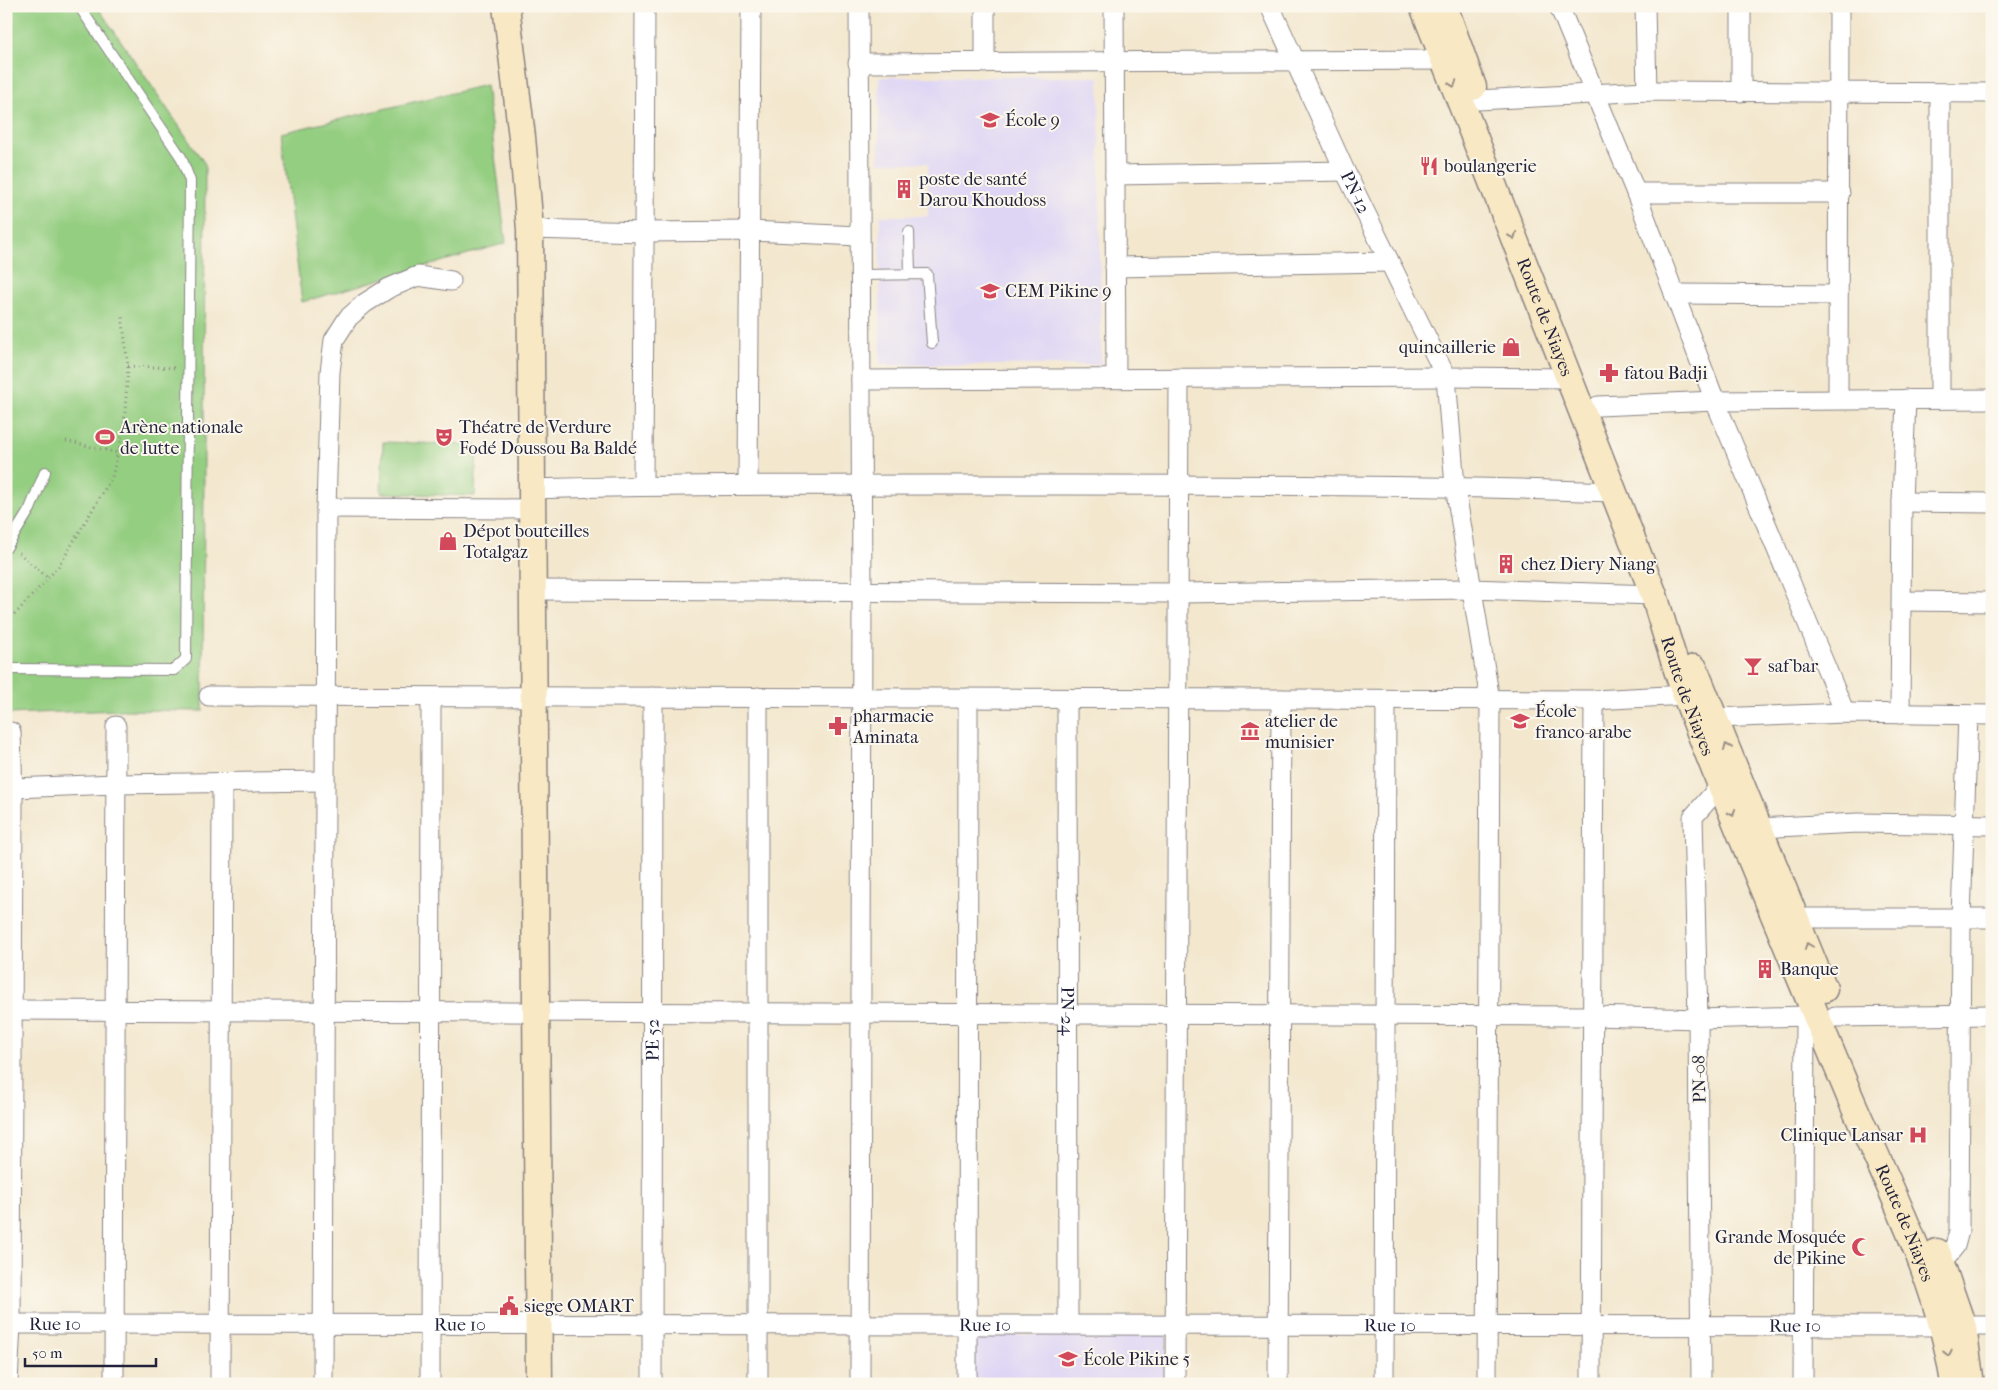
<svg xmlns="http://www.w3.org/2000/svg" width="1998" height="1390" viewBox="0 0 1998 1390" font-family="'IM FELL French Canon',serif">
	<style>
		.built { fill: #ded5f5 }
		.green { fill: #94ce81; stroke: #5b785e }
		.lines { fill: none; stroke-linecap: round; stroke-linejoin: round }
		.lane-casing { stroke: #8a8484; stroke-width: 12 }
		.street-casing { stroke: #8a8484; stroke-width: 21 }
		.secondary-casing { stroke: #8a8484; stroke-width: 29 }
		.path { stroke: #8a8484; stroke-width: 3; stroke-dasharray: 1 4; stroke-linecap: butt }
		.lane { stroke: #fff; stroke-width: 10 }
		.street { stroke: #fff; stroke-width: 19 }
		.secondary { stroke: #f8e8c3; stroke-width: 26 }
		.oneway { stroke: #988f86 }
		.labels { text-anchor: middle; stroke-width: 4; stroke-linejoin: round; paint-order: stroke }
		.poi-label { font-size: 18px; fill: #22223b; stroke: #fbf7ec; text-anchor: start }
		.street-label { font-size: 18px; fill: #22223b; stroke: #fbf7ec }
	</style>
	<rect width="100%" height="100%" fill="#fbf7ec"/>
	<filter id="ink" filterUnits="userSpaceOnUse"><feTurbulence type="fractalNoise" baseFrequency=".02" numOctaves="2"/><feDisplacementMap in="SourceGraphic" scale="10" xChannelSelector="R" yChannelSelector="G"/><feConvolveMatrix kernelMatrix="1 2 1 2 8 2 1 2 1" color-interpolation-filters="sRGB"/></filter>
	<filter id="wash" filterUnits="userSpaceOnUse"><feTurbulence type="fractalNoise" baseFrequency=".0096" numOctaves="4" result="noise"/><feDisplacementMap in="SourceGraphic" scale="20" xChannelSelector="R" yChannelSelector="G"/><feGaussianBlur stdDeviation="1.12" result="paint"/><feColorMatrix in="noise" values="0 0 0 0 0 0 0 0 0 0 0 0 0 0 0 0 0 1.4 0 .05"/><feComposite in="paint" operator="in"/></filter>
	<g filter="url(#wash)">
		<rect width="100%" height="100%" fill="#f3e7ce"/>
		<g class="built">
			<polygon points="879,77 1099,77 1101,365 880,365 880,216 928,216 928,163 879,162"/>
			<polygon points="970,1334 1167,1335 1166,1384 970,1384"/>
		</g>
		<g class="green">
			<polygon points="6,6 97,6 205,164 203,711 121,710 6,714"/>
			<polygon points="486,85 506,243 302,302 281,133"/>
			<polygon points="383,442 477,445 475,496 381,493"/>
		</g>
	</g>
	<g filter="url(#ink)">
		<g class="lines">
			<g class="lane-casing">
				<g id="lane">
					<polyline points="909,232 910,274"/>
					<polyline points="861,275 927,274 932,343"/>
					<polyline points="6,548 30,509 45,472"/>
					<polyline points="6,669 174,670 186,659 190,181 181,157 79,6"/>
				</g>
			</g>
			<g class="street-casing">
				<g id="street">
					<polyline points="859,6 862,592 860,1384"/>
					<polyline points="1114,6 1116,378"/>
					<path id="s1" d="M1270,6L1345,171L1446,377L1455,486L1490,700L1487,1384"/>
					<polyline points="1559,6 1636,193 1715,401 1845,713"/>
					<polyline points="1645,6 1647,91"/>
					<polyline points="858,63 1444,60"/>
					<polyline points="985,63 985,6"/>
					<polyline points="1741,92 1741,6"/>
					<polyline points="1478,100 1647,91 1992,93"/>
					<polyline points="1115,175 1345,171"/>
					<polyline points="1636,193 1840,193"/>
					<polyline points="530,229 643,232 750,231 859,236"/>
					<polyline points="1115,267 1389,262"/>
					<polyline points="1674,294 1838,295"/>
					<polyline points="861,380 1446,377 1568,378"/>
					<polyline points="1838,399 1839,6"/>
					<polyline points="1940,399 1940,93"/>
					<polyline points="1598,406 1715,401 1992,399"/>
					<polyline points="748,485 751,6"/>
					<polyline points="643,486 645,6"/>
					<path d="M532,489C711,484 891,485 1070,485C1252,485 1433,485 1614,492"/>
					<polyline points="1902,502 1992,503"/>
					<polyline points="326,508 532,509"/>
					<polyline points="533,590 1178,593 1470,589 1654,595"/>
					<polyline points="1902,601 1992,602"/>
					<polyline points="209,696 1594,700 1686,695"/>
					<path id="s2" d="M1067,699L1068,1325"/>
					<polyline points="1900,714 1902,502 1906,399"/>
					<polyline points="1716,718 1845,713 1992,715"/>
					<polyline points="13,788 116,784 325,781"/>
					<polyline points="1759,828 1858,823 1992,825"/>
					<polyline points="1797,918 1992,918"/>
					<polyline points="6,1010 1593,1016 1698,1019 1805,1016 1815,1012"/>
					<polyline points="1835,1017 1992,1015"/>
					<polyline points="1941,1263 1955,1246 1959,1231 1961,918 1968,715"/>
					<path id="s3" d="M6,1324L1992,1326"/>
					<polyline points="8,1384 11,1324 13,795 11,732"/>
					<polyline points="114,1384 116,726"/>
					<polyline points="220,1384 222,783"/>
					<polyline points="323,1384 326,508 330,372 334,340 348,318 365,303 389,288 418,276 451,281"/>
					<polyline points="430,1384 431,697"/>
					<path id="s4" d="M652,1384L653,697"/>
					<polyline points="758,1384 758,697"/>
					<polyline points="967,1384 968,698"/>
					<polyline points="1175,1384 1179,378"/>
					<polyline points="1278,1384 1281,699"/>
					<polyline points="1384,1384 1386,700"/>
					<polyline points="1591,1384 1594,700"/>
					<polyline points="1701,1384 1698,1019 1693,817 1721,785"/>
					<polyline points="1803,1384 1805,1016"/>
				</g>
			</g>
			<g class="secondary-casing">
				<g id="secondary">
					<polyline points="506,6 522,137 530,229 539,1384"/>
					<path id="s5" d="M1423,6L1654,595C1664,628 1674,663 1686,696C1737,831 1795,964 1850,1097C1890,1190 1940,1282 1954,1384"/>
					<polyline points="1444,6 1473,87"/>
					<polyline points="1694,668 1824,989"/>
					<polyline points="1937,1252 1963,1327 1971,1384"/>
				</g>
			</g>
			<g class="path">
				<polyline points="128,366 177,368"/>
				<polyline points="66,441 118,453"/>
				<polyline points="19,553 48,578"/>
				<polyline points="6,620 18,611 59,566 112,477 124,427 128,366 122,315"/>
			</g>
			<use href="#lane" class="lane"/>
			<use href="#street" class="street"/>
			<use href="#secondary" class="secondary"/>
		</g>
		<defs><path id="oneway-chevron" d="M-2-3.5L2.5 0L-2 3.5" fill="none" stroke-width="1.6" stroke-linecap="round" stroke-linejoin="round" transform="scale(1.25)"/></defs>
		<g class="oneway">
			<use href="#oneway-chevron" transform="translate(1453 84) rotate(70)"/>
			<use href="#oneway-chevron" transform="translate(1513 236) rotate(68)"/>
			<use href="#oneway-chevron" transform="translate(1727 747) rotate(-112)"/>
			<use href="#oneway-chevron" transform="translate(1732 813) rotate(68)"/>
			<use href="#oneway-chevron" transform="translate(1808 946) rotate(-111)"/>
			<use href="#oneway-chevron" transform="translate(1948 1353) rotate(78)"/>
		</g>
	</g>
	<defs>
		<g id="school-bare" transform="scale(1.5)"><path d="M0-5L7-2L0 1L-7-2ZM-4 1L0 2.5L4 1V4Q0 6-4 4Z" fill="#d1495b" stroke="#fbf7ec" stroke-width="2.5" paint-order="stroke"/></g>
		<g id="restaurant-bare" transform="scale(1.5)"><path d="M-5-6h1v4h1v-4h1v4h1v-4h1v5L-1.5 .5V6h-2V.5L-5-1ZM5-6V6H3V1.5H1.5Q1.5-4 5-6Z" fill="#d1495b" stroke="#fbf7ec" stroke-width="2.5" paint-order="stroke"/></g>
		<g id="building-bare" transform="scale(1.5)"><path d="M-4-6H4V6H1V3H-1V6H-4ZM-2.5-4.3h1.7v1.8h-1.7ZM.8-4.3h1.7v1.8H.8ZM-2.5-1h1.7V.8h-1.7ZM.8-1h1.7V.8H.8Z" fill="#d1495b" stroke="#fbf7ec" stroke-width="2.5" paint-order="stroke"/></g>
		<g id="shop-bare" transform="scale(1.5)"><path d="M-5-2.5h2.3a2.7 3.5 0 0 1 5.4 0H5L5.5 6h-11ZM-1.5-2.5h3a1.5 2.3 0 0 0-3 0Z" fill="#d1495b" stroke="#fbf7ec" stroke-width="2.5" paint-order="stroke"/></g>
		<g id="pharmacy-bare" transform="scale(1.5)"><path d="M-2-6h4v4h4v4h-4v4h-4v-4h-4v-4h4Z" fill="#d1495b" stroke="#fbf7ec" stroke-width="2.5" paint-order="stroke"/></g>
		<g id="stadium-bare" transform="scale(1.5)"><path d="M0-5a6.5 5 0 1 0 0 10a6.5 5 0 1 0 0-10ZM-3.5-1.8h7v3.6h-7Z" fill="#d1495b" stroke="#fbf7ec" stroke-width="2.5" paint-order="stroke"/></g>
		<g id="theatre-bare" transform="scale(1.5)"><path d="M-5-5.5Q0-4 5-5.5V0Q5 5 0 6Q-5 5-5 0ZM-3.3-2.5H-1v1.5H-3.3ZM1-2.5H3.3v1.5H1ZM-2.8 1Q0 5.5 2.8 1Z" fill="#d1495b" stroke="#fbf7ec" stroke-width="2.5" paint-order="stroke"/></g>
		<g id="bar-bare" transform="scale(1.5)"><path d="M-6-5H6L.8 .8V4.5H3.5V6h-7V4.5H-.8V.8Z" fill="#d1495b" stroke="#fbf7ec" stroke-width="2.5" paint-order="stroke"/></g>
		<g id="museum-bare" transform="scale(1.5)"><path d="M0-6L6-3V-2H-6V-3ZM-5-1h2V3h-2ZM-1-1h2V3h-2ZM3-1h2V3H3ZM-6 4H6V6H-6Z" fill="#d1495b" stroke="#fbf7ec" stroke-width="2.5" paint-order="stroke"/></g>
		<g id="hospital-bare" transform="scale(1.5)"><path d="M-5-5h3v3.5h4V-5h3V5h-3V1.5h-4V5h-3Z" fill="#d1495b" stroke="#fbf7ec" stroke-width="2.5" paint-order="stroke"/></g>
		<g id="mosque-bare" transform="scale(1.5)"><path d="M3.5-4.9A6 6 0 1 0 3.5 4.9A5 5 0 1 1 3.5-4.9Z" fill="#d1495b" stroke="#fbf7ec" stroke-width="2.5" paint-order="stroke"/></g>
		<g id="civic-bare" transform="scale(1.5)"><path d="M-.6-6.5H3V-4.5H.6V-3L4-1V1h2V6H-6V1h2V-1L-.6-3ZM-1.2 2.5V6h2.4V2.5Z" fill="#d1495b" stroke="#fbf7ec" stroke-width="2.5" paint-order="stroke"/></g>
	</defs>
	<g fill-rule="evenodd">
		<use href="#school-bare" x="990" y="120"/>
		<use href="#restaurant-bare" x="1429" y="166"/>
		<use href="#building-bare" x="904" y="189"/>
		<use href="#school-bare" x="990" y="291"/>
		<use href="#shop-bare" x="1511" y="347"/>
		<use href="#pharmacy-bare" x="1609" y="373"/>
		<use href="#stadium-bare" x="105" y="437"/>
		<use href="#theatre-bare" x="444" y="437"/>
		<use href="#shop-bare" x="448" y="541"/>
		<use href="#building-bare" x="1506" y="564"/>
		<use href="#bar-bare" x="1753" y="666"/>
		<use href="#school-bare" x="1520" y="721"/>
		<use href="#pharmacy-bare" x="838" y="726"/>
		<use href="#museum-bare" x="1250" y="731"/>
		<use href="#building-bare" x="1765" y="969"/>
		<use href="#hospital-bare" x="1918" y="1135"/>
		<use href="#mosque-bare" x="1861" y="1247"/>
		<use href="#civic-bare" x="509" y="1306"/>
		<use href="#school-bare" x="1068" y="1359"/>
	</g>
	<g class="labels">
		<g class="poi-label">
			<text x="1005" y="126">École 9</text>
			<text x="1444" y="172">boulangerie</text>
			<text x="919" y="185">poste de santé<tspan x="919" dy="21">Darou Khoudoss</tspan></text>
			<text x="1005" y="297">CEM Pikine 9</text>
			<text x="1496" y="353" text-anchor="end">quincaillerie</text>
			<text x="1624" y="379">fatou Badji</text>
			<text x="120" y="433">Arène nationale<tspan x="120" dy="21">de lutte</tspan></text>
			<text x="459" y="433">Théatre de Verdure<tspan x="459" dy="21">Fodé Doussou Ba Baldé</tspan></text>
			<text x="463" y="537">Dépot bouteilles<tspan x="463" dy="21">Totalgaz</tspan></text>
			<text x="1521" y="570">chez Diery Niang</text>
			<text x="1768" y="672">saf bar</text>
			<text x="1535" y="717">École<tspan x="1535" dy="21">franco-arabe</tspan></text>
			<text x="853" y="722">pharmacie<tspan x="853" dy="21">Aminata</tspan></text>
			<text x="1265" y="727">atelier de<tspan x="1265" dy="21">munisier</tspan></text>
			<text x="1780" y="975">Banque</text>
			<text x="1903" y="1141" text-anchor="end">Clinique Lansar</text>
			<text x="1846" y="1243" text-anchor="end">Grande Mosquée<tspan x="1846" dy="21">de Pikine</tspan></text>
			<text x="524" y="1312">siege OMART</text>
			<text x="1083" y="1365">École Pikine 5</text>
		</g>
		<g class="street-label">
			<text dy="6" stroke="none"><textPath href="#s1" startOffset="205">PN-12</textPath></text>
			<text dy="6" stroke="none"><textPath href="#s5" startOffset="334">Route de Niayes</textPath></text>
			<text dy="6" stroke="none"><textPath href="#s5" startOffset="739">Route de Niayes</textPath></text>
			<text dy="6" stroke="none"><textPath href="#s2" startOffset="312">PN-24</textPath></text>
			<text dy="6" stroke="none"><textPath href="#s4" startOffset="344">PE 52</textPath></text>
			<text transform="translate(1699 1079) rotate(-91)" y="6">PN-08</text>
			<text dy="6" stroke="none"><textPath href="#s5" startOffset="1309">Route de Niayes</textPath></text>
			<text dy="6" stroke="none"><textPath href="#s3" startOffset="49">Rue 10</textPath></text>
			<text dy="6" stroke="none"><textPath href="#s3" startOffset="454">Rue 10</textPath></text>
			<text dy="6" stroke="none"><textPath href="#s3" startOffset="979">Rue 10</textPath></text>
			<text dy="6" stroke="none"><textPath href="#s3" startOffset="1384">Rue 10</textPath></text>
			<text dy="6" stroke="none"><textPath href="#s3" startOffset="1789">Rue 10</textPath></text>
		</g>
	</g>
	<rect width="1998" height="1390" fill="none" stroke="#fbf7ec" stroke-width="25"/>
	<path d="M25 1358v8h131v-8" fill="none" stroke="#22223b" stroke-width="2.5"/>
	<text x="32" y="1358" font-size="15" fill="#22223b" stroke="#fbf7ec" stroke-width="4" paint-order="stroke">50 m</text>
</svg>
